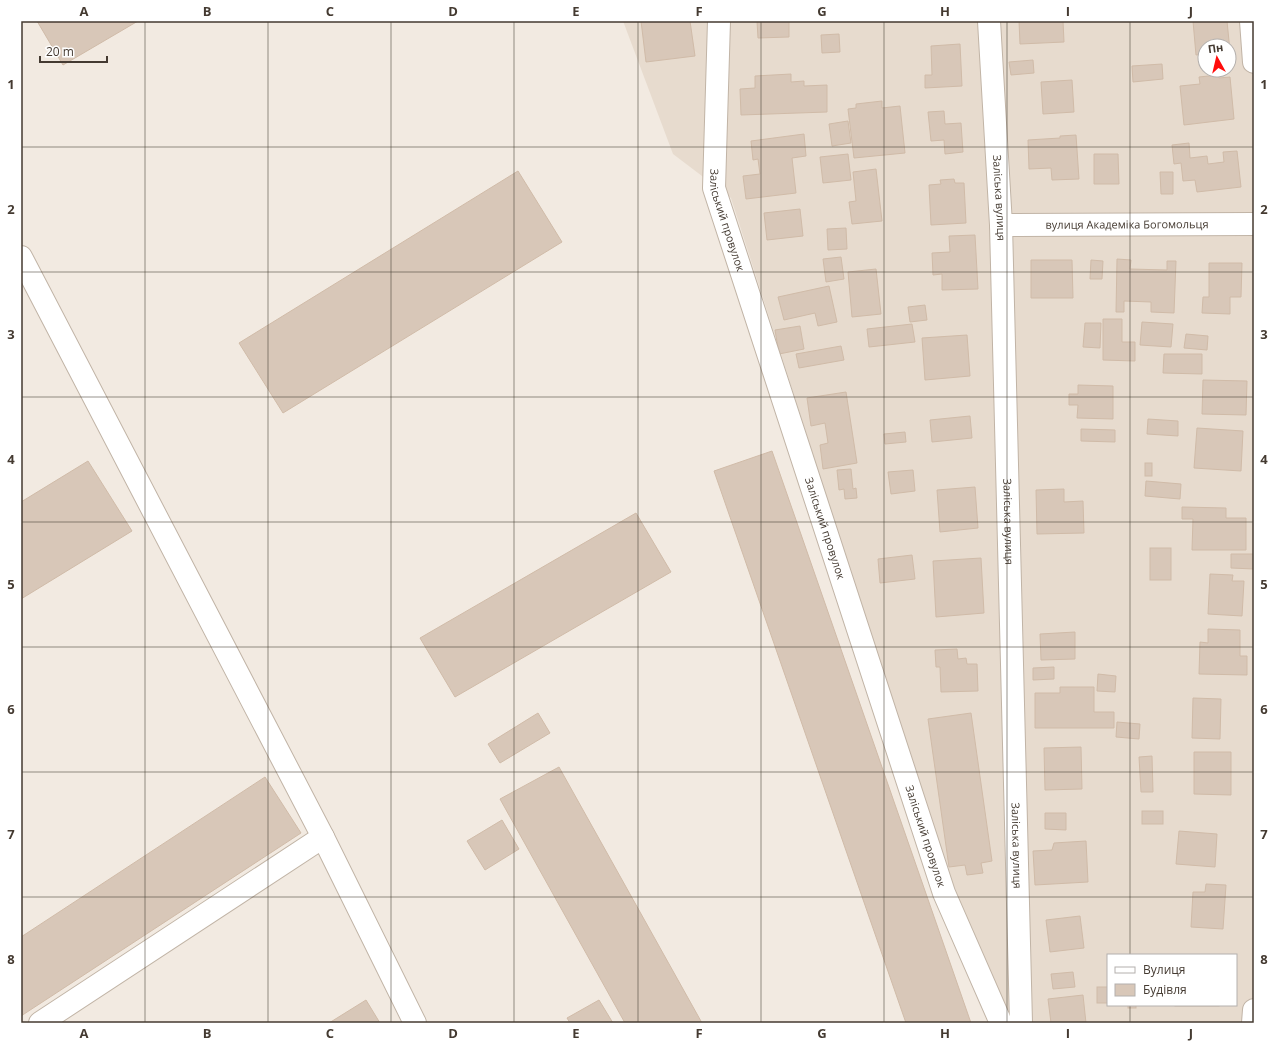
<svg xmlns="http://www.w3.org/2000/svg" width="1275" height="1044" viewBox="0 0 1275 1044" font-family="'Open Sans',sans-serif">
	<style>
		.residential { fill: #e7dbce; fill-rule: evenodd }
		.building { fill: #d8c7b8; stroke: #d0bba8 }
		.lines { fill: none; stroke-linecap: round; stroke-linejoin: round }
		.minor-casing { stroke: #c1b4a6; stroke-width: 24 }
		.minor { stroke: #fff; stroke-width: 22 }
		.grid { fill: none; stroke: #443a31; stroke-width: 1; stroke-opacity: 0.55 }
		.labels { text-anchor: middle; stroke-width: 3.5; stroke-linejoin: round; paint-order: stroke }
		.street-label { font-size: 11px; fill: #443a31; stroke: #fff }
		.neatline { fill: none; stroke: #443a31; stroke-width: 1.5 }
		.grid-label { font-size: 13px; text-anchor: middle; font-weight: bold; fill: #443a31 }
	</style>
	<rect width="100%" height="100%" fill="#f2eae1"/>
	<path class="residential" d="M623,21H1254V1023H1013L958,908L731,198L673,154ZM1205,46H1229V70H1205ZM1108,955H1236V1005H1108Z"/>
	<g class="building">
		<polygon points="37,21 138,21 63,65"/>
		<polygon points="641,21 690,21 695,56 646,62"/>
		<polygon points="757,21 789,21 789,37 758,38"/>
		<polygon points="1019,21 1063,21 1064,42 1020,44"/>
		<polygon points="1193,21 1227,21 1230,51 1229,52 1229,46 1205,46 1205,54 1196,55"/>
		<polygon points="839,34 840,52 822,53 821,35"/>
		<polygon points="960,44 962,86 925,88 925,75 932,75 931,46"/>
		<polygon points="1033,60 1034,73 1011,75 1009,62"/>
		<polygon points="1162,64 1163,79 1133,82 1132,66"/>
		<polygon points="791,74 791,82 804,81 804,86 827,85 827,112 741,115 740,89 755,88 755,76"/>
		<polygon points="1218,75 1219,78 1230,77 1234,119 1184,125 1180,86 1200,84 1199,77"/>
		<polygon points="1072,80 1074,112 1043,114 1041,82"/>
		<polygon points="882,101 882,108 900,106 905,153 854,158 848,109 856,108 856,104"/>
		<polygon points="944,111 945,124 961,123 963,152 945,154 944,140 931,141 928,112"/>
		<polygon points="848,121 851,143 832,146 829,124"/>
		<polygon points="804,134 806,156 792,158 796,193 746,199 743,176 760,174 758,159 753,160 751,141"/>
		<polygon points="1076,135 1079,179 1052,180 1051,168 1029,169 1028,140 1060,138 1060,136"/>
		<polygon points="1189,143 1190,158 1207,156 1208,164 1224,162 1223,152 1237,151 1241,187 1197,192 1195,180 1183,181 1181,163 1174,164 1172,145"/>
		<polygon points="848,154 851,180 823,183 820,157"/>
		<polygon points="1094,154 1118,154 1119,184 1094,184"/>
		<polygon points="876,169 882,221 852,224 849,202 856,201 853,172"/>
		<polygon points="518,171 562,242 283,413 239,343"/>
		<polygon points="1160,172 1173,172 1173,194 1161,194"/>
		<polygon points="954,179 955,183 964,183 966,223 931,225 929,185 941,184 940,180"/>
		<polygon points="800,209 803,236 767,240 764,213"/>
		<polygon points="846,228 847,249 828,250 827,229"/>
		<polygon points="975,235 978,289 942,290 942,274 933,275 932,253 950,252 949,236"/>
		<polygon points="841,257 844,279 826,282 823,259"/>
		<polygon points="1117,259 1131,260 1130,269 1167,270 1167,261 1176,261 1174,313 1151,312 1151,302 1124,301 1124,312 1116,312"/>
		<polygon points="1031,260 1072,260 1073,298 1031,298"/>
		<polygon points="1091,260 1103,261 1102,279 1090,279"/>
		<polygon points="1209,263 1242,263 1241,297 1230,297 1230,314 1202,313 1203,297 1209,297"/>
		<polygon points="876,269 881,314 852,317 848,272"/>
		<polygon points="829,286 837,322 818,326 815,313 784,320 778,297"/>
		<polygon points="925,305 927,320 910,322 908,307"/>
		<polygon points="1103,319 1122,319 1122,342 1135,342 1135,361 1103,360"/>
		<polygon points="1142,322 1173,324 1171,347 1140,345"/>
		<polygon points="1085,323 1101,323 1100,348 1083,347"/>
		<polygon points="912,324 915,342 869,347 867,329"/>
		<polygon points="800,326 804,349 779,354 775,330"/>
		<polygon points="1186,334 1208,336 1207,350 1184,348"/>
		<polygon points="967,335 970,376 925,380 922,338"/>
		<polygon points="841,346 844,360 799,368 796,354"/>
		<polygon points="1164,354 1202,354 1202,374 1163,373"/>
		<polygon points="1203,380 1247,381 1246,415 1202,414"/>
		<polygon points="1078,385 1113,386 1113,419 1077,418 1078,405 1069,405 1069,394 1078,394"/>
		<polygon points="846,392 857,463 823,469 820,445 828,443 825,423 811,426 807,398"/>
		<polygon points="970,416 972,438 932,442 930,420"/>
		<polygon points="1148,419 1178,421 1178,436 1147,434"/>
		<polygon points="1197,428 1243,431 1241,471 1194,468"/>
		<polygon points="1081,429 1115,430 1115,442 1081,441"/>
		<polygon points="905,432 906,442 885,444 884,434"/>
		<polygon points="772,451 971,1023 906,1023 714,471"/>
		<polygon points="88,461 132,531 21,599 21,502"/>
		<rect x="1145" y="463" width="7" height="13"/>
		<polygon points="851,469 853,489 856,488 857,498 845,499 844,489 839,490 837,470"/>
		<polygon points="913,470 915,491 891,494 888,472"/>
		<polygon points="1146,481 1181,484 1180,499 1145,496"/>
		<polygon points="975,487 978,528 940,532 937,490"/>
		<polygon points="1064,489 1064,502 1083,501 1084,533 1037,534 1036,490"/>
		<polygon points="1182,507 1226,508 1226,518 1246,518 1246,550 1192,550 1193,519 1182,519"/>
		<polygon points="636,513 671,572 455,697 420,638"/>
		<rect x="1150" y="548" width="21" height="32"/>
		<polygon points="1231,554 1254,554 1254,569 1231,568"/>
		<polygon points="912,555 915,579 880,583 878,559"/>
		<polygon points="981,558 984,613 936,617 933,561"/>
		<polygon points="1210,574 1233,575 1232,581 1244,581 1242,616 1208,614"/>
		<polygon points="1208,629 1240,630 1240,656 1247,656 1247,675 1199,674 1200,642 1208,643"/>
		<polygon points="1075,632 1075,659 1041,660 1040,634"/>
		<polygon points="957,649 958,659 966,658 967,664 977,664 978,691 941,692 940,667 936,667 935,650"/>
		<polygon points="1054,667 1054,679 1033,680 1033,668"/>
		<polygon points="1098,674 1116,676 1115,692 1097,691"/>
		<polygon points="1060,687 1094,687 1094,712 1114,712 1114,728 1035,728 1035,693 1060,693"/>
		<polygon points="1193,698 1221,699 1220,739 1192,738"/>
		<polygon points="538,713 550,733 500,763 488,744"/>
		<polygon points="971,713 992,861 981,863 983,873 967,875 965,865 949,867 928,719"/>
		<polygon points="1117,722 1140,724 1139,739 1116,737"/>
		<polygon points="1081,747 1082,789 1045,790 1044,748"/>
		<polygon points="1194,752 1231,752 1231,795 1194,794"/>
		<polygon points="1152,756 1153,792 1141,792 1139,757"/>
		<polygon points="559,767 702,1023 625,1023 500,799"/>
		<polygon points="265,777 301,833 21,1016 21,937"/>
		<rect x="1142" y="811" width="21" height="13"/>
		<polygon points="1045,813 1066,813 1066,830 1045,829"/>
		<polygon points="502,820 519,849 485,870 467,841"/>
		<polygon points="1179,831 1217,834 1215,867 1176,864"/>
		<polygon points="1086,841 1088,882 1035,885 1033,851 1052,850 1054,843"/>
		<polygon points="1206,884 1226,885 1223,929 1191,927 1193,892 1205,892"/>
		<polygon points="1080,916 1084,948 1050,952 1046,920"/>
		<polygon points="1073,972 1075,987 1053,989 1051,974"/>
		<rect x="1097" y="987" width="11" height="16"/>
		<polygon points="1083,995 1086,1023 1051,1023 1048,999"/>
		<polygon points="366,1000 380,1023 329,1023"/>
		<polygon points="599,1000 613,1023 570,1023 567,1018"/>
		<rect x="1128" y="1005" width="8" height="3"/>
		<rect x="1175" y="1005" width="44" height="1"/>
	</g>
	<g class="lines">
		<g class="minor-casing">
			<g id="minor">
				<path id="s1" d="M719,21L714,188L944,893L1001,1023"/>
				<path id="s2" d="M989,21L1001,225L1021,1023"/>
				<polyline points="1251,21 1254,62"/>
				<path id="s3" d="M1001,225L1254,224"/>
				<polyline points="21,257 323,837 415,1023"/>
				<polyline points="40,1023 323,837"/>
				<polyline points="1253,1023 1254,1010"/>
			</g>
		</g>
		<use href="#minor" class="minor"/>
	</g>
	<path class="grid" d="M145,21V1023M268,21V1023M391,21V1023M514,21V1023M638,21V1023M761,21V1023M884,21V1023M1007,21V1023M1130,21V955M21,147H1254M21,272H1254M21,397H1254M21,522H1254M21,647H1254M21,772H1254M21,897H1254M1130,1005V1023"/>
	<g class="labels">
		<g class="street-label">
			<text dy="4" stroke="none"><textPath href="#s2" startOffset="177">Заліська вулиця</textPath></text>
			<text dy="4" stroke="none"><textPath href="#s1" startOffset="201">Заліський провулок</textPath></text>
			<text dy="4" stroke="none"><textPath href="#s3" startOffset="126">вулиця Академіка Богомольця</textPath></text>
			<text dy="4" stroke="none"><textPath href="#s2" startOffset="501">Заліська вулиця</textPath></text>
			<text dy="4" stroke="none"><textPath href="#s1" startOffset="525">Заліський провулок</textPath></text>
			<text dy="4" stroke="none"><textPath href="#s1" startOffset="849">Заліський провулок</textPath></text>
			<text dy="4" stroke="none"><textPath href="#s2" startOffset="825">Заліська вулиця</textPath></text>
		</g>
	</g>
	<rect width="1275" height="1044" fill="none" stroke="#ffffff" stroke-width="44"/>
	<rect x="1107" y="954" width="130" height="52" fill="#ffffff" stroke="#b4b0ad"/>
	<rect x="1115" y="967" width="20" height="6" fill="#ffffff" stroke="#b4b0ad"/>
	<text x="1143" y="974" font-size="12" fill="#443a31">Вулиця</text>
	<rect x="1115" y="984" width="20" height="12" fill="#d8c7b8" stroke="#b4b0ad"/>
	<text x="1143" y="994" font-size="12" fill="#443a31">Будівля</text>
	<g transform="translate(1217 58) rotate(352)"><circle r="19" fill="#ffffff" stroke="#b4b0ad"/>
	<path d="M0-3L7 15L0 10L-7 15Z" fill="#ff0c0b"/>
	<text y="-6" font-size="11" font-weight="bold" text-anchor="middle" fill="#443a31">Пн</text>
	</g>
	<path d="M40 56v6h67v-6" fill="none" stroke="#443a31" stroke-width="2"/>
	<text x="46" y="56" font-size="12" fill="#443a31" stroke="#ffffff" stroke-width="3" paint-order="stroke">20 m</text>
	<rect x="22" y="22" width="1231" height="1000" class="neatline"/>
	<g class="grid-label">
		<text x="84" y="16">A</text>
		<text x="207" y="16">B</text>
		<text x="330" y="16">C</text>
		<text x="453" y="16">D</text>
		<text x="576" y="16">E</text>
		<text x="699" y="16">F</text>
		<text x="822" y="16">G</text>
		<text x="945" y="16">H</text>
		<text x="1068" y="16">I</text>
		<text x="1191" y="16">J</text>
		<text x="11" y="89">1</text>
		<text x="1264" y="89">1</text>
		<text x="11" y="214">2</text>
		<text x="1264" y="214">2</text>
		<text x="11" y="339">3</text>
		<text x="1264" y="339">3</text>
		<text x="11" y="464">4</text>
		<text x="1264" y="464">4</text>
		<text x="11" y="589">5</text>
		<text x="1264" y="589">5</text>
		<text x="11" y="714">6</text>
		<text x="1264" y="714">6</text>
		<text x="11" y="839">7</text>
		<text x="1264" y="839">7</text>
		<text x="11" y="964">8</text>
		<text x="1264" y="964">8</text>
		<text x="84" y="1038">A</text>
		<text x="207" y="1038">B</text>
		<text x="330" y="1038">C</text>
		<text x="453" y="1038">D</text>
		<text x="576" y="1038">E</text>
		<text x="699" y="1038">F</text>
		<text x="822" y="1038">G</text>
		<text x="945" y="1038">H</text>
		<text x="1068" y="1038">I</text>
		<text x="1191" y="1038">J</text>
	</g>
</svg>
